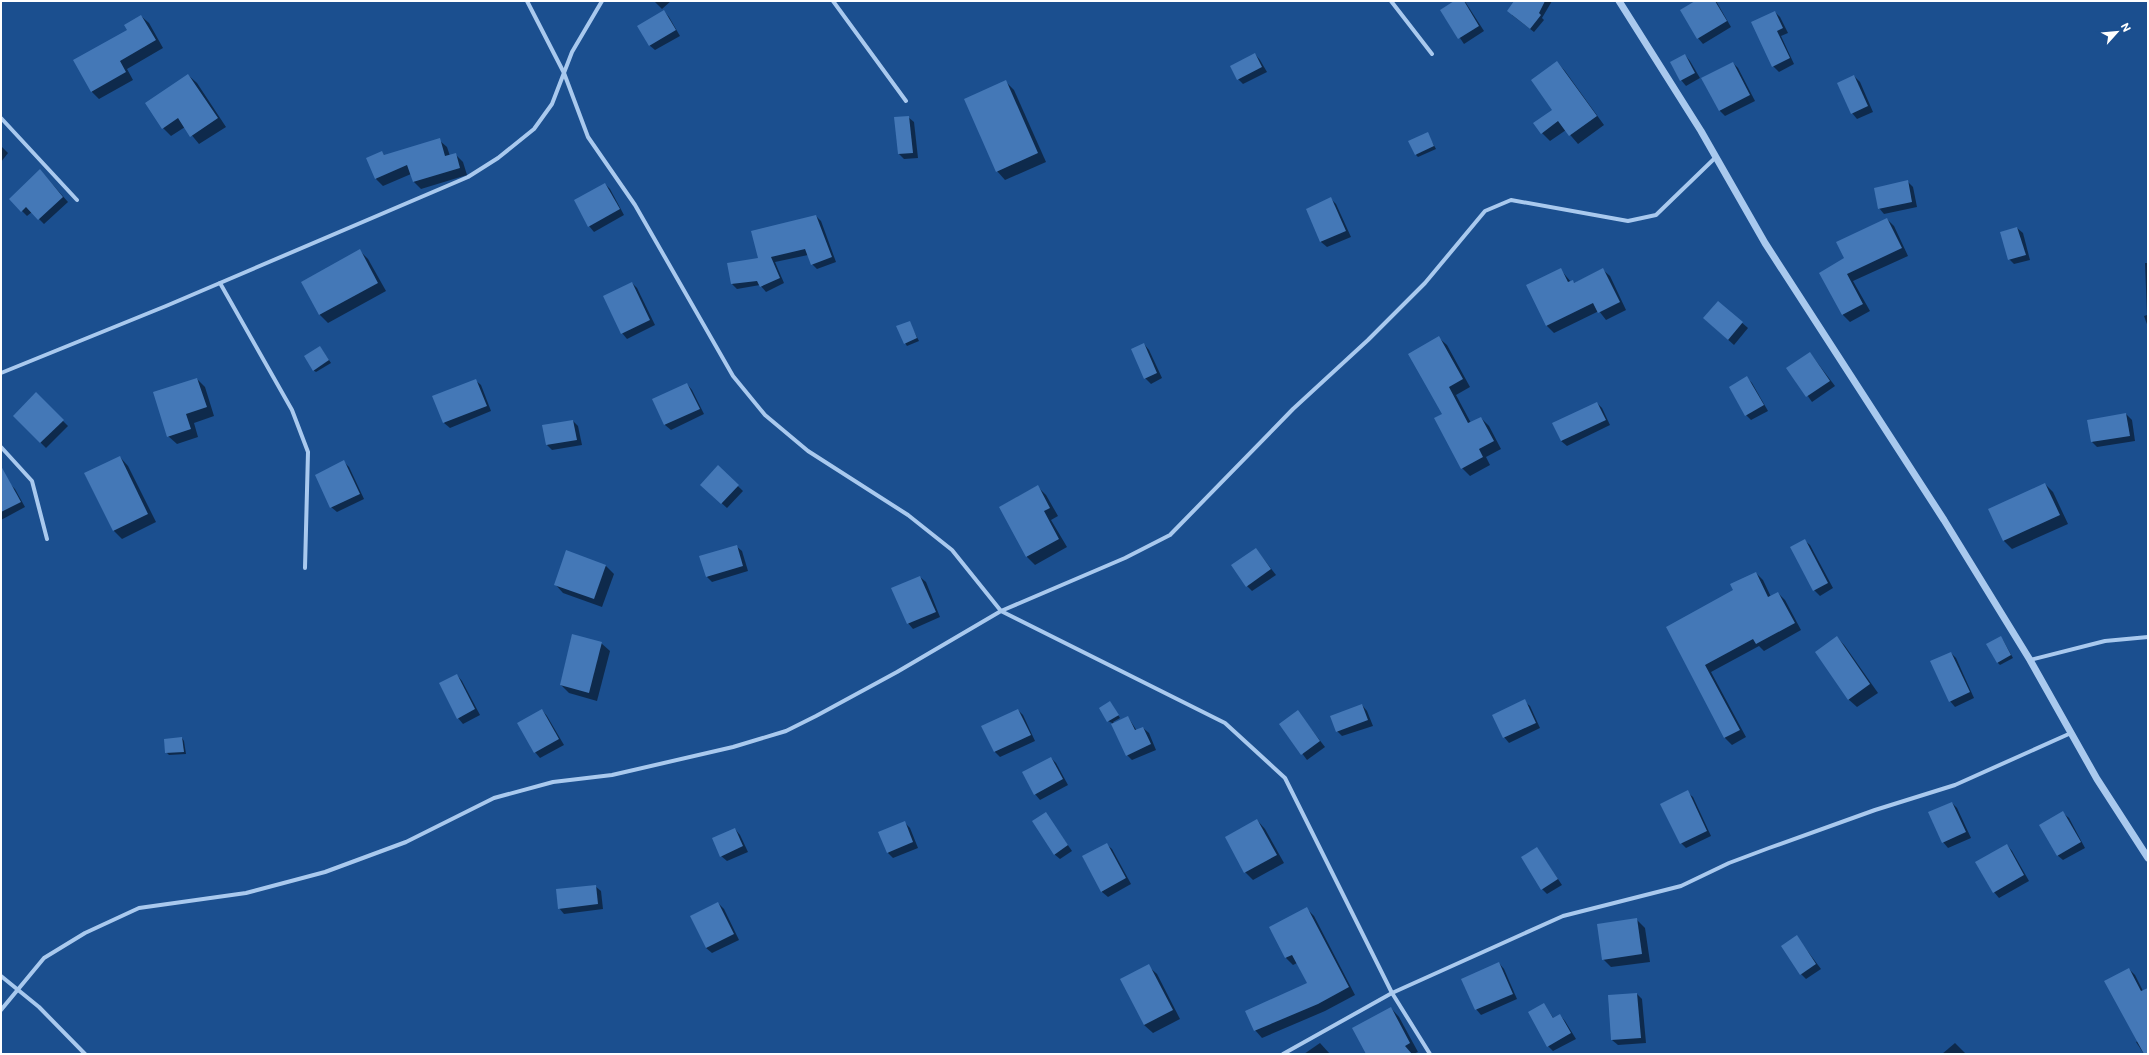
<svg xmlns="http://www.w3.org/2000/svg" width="2149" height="1055" viewBox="0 0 2149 1055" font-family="Commissioner,sans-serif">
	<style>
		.shadow { fill: #0007 }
		.building { fill: #4478b7 }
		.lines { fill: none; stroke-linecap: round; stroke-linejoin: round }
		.minor { stroke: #a9c9ee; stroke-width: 4 }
		.tertiary { stroke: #a9c9ee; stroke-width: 7 }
	</style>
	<rect width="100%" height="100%" fill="#1b4f8f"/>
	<g class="shadow">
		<polygon points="654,1 671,1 662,9"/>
		<polygon points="1456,1 1464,1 1466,3 1484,31 1464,44 1441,10"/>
		<polygon points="1516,1 1552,1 1542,18 1544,20 1534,32 1512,15"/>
		<polygon points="1697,1 1716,1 1731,27 1703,44 1698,38"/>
		<polygon points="664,11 669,17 680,36 655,50 649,45"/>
		<polygon points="1775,12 1780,17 1788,33 1781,36 1794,64 1779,72 1773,66"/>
		<polygon points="141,16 149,23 163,48 127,69 133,80 99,99 92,92 75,61 129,31"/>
		<polygon points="1255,54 1260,60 1267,72 1243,84 1238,79"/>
		<polygon points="1685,55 1690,61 1700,78 1686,86 1681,80"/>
		<polygon points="1557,62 1565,71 1604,125 1578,144 1566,130 1550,141 1542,133 1553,110"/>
		<polygon points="1733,63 1738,68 1755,101 1725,116 1720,111 1703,78"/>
		<polygon points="188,75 197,83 226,127 199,144 185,127 171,136 163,128"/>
		<polygon points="1854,76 1860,82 1873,112 1857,119 1852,113"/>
		<polygon points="1005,81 1014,90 1046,162 1005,180 997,171"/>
		<polygon points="908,117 914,122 918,158 904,159 899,154"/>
		<polygon points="1427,133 1436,149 1418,157 1416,155"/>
		<polygon points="439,140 447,147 450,156 455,154 463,162 467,175 421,189 413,181 411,174 383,186 376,179 382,152 385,156"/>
		<polygon points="1,146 8,153 1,162"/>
		<polygon points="40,170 68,202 44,224 32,212 27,216 10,199"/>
		<polygon points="1908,182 1913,187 1917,207 1884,214 1879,208"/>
		<polygon points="605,184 610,189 624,215 594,232 589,226"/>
		<polygon points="1331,199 1336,204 1351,237 1327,247 1321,242 1307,209"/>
		<polygon points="816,216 821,221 836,262 817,269 812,264 808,255 775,262 784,283 766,292 760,285 737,289 732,284 759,259"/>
		<polygon points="1887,219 1894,226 1908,256 1853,281 1870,311 1850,322 1843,315 1820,273 1846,259"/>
		<polygon points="2017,228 2023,233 2030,260 2014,264 2009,259"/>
		<polygon points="360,251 368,259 386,291 328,323 320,315 302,282"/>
		<polygon points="2145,263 2148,263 2148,327 2144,316 2147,315"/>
		<polygon points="1602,269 1610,276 1626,310 1606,320 1599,311 1554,333 1546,325 1561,270 1571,282 1575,283"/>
		<polygon points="632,283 637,288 655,325 627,339 622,333"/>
		<polygon points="1718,302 1748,328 1734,345 1704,318"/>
		<polygon points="909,322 919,341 907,346 905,343"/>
		<polygon points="1439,338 1447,345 1470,387 1456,395 1471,423 1481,418 1489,426 1501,449 1486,457 1490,465 1470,476 1462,468 1443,415"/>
		<polygon points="1144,344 1149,350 1162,378 1151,384 1145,378"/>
		<polygon points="320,347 331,363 316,372 313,370"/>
		<polygon points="1810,353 1835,386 1812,402 1788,368"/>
		<polygon points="1747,378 1752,383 1768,411 1751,420 1746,415"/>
		<polygon points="197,379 205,387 214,416 194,423 198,437 177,444 168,436"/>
		<polygon points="475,380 481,385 491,411 450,428 444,423"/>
		<polygon points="687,384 692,390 704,414 671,430 665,425 653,400"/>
		<polygon points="36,394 68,426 46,448 14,416"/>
		<polygon points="1597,403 1602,408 1610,425 1567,446 1561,441"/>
		<polygon points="2126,414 2132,420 2135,441 2097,447 2092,442"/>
		<polygon points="573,421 578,426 582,445 552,450 547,445"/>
		<polygon points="120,457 128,466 156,522 122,539 114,531 85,474"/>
		<polygon points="344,462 349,467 364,499 337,512 331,507"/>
		<polygon points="718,467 743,491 727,508 707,490"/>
		<polygon points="10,484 15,489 25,507 1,520 1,488"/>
		<polygon points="2045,484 2053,492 2068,524 2012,549 2004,541 1990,509"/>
		<polygon points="1037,486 1046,495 1058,516 1051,520 1067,547 1035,565 1027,557 1000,507"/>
		<polygon points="1804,540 1810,545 1833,588 1820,596 1814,590"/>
		<polygon points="736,546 742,551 748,571 712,582 707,577"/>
		<polygon points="1256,549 1276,575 1252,591 1247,586"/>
		<polygon points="606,566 614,574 602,607 563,593 555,584"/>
		<polygon points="1756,573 1763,580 1771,597 1778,593 1785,600 1801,630 1764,651 1759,646 1711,672 1746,737 1732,745 1725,738 1667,628 1734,591"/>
		<polygon points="920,577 926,582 940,617 913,629 908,623"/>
		<polygon points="1837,637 1845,646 1878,693 1857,707 1848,699"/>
		<polygon points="2003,640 2013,658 2000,665 1997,662"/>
		<polygon points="601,643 610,651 597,701 569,693 561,685"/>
		<polygon points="1951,653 1956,658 1974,698 1955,707 1950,701"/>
		<polygon points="457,675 462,681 480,715 463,724 458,718"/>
		<polygon points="1524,701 1530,706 1540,728 1509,743 1504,737"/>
		<polygon points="1110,702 1120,718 1113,722 1114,723 1128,717 1137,731 1143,728 1149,733 1156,750 1132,760 1127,755 1112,723 1108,721"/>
		<polygon points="1362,705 1367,711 1373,726 1342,736 1337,731"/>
		<polygon points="542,710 547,716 564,745 540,758 535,752"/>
		<polygon points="1018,710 1023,715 1035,741 1000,757 995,752 983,726"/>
		<polygon points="1298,712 1325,747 1307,760 1281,725"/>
		<polygon points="182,738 184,741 186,754 169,755 166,752"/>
		<polygon points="1051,758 1056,763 1068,785 1040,800 1035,794"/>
		<polygon points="1687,792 1693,797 1711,836 1686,848 1681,843"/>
		<polygon points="1952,803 1957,808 1971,838 1948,848 1943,842"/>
		<polygon points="2063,813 2069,818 2085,848 2063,860 2057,855"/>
		<polygon points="1046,814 1072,851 1060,859 1054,854"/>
		<polygon points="1257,820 1265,829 1284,863 1253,880 1245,872"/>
		<polygon points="904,822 910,828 918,848 893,858 888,853"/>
		<polygon points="735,829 740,835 748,852 727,861 721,856"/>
		<polygon points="1106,844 1112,849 1131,884 1108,897 1102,892 1083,857"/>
		<polygon points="2007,845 2012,851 2029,881 1999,898 1994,892"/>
		<polygon points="1537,848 1562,885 1547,894 1542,889"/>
		<polygon points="595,886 601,891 603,909 564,914 559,908"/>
		<polygon points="718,903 724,909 739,940 712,953 706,948"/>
		<polygon points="1306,908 1314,916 1355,995 1325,1011 1262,1038 1255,1030 1308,984 1297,963 1293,965 1286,958"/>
		<polygon points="1636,919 1645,928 1650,962 1611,967 1603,959"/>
		<polygon points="1797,937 1821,969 1806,979 1801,974"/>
		<polygon points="1499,963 1504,969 1517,999 1481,1015 1476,1009"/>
		<polygon points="1148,966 1157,974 1180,1019 1153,1033 1144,1025"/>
		<polygon points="2129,969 2135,975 2143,991 2148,989 2148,1054 2144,1054 2136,1042 2138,1041"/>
		<polygon points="1637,994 1642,999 1646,1043 1618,1045 1612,1040"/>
		<polygon points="1544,1004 1554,1019 1560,1015 1565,1021 1576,1039 1553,1051 1548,1046"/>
		<polygon points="1391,1008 1399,1017 1418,1052 1413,1054 1367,1054"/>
		<polygon points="1320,1043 1330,1054 1304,1054"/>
		<polygon points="1955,1043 1966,1054 1942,1054"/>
	</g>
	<g class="building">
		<polygon points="1454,1 1464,1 1479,26 1458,39 1440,10"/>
		<polygon points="1514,1 1545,1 1539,13 1541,15 1530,29 1507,11"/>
		<polygon points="1695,1 1715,1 1727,21 1697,39 1680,10"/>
		<polygon points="664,10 676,30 649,46 637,26"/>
		<polygon points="1775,11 1783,28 1777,31 1790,58 1772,67 1751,22"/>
		<polygon points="141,15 156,40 120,61 126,72 91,92 73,60 127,30 124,25"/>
		<polygon points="1255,53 1262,67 1237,80 1230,66"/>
		<polygon points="1685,54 1695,73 1680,81 1670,62"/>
		<polygon points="1557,61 1597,116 1569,136 1558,121 1541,134 1533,123 1552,110 1531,80"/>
		<polygon points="1733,62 1750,95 1719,111 1701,78"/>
		<polygon points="188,74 218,118 190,137 178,118 162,129 145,103"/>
		<polygon points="1854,75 1868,106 1851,114 1837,83"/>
		<polygon points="1006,80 1038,153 996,172 964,99"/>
		<polygon points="909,116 913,153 898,154 894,117"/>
		<polygon points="1428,132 1434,146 1415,155 1408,141"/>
		<polygon points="440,138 445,156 456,153 460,168 413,182 407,165 375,179 366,158 382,151 384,155"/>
		<polygon points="40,169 63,197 38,220 26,207 21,212 9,199"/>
		<polygon points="1908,180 1912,202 1878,209 1874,188"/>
		<polygon points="605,183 620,209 588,227 574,200"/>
		<polygon points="1331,197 1346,231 1320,242 1306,209"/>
		<polygon points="816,215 832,257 811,265 805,249 771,257 780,278 760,287 757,281 731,284 727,263 758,258 751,231"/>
		<polygon points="1887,218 1902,248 1847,274 1863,304 1842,315 1819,273 1844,258 1836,242"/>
		<polygon points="2017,227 2026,255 2008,260 2000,232"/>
		<polygon points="360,249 378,283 319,315 301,282"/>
		<polygon points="1561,268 1568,282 1573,280 1574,283 1603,268 1620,302 1598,313 1593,303 1546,326 1526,285"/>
		<polygon points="632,282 650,320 621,334 603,296"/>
		<polygon points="1718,301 1743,322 1728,340 1703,318"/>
		<polygon points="910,321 917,338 904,344 896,326"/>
		<polygon points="1439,336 1463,379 1449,387 1468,423 1481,417 1494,441 1479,449 1483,457 1461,469 1434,418 1442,414 1408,354"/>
		<polygon points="1144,343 1157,373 1144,379 1131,349"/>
		<polygon points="320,346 329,360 313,371 304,356"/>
		<polygon points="1810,352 1830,381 1806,397 1786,368"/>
		<polygon points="1747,376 1764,405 1745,416 1729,387"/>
		<polygon points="197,378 207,407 186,414 191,429 167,437 153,392"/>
		<polygon points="476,379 487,406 443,423 432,396"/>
		<polygon points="687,383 700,409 664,425 652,399"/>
		<polygon points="36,392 64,420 40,443 13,416"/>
		<polygon points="1597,402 1606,420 1561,441 1552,423"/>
		<polygon points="2126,413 2130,436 2091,442 2087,420"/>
		<polygon points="573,420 577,440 546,445 542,425"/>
		<polygon points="120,456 148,514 113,531 84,473"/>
		<polygon points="344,460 360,494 330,508 315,475"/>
		<polygon points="718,465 739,485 721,504 700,485"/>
		<polygon points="1,466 21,502 1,512"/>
		<polygon points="2045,483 2060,515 2003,541 1988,509"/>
		<polygon points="1038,485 1050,508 1044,511 1059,539 1026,557 999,507"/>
		<polygon points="1805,539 1828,583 1813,591 1790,547"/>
		<polygon points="737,545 743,566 706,577 699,556"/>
		<polygon points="1256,548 1271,569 1246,587 1231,565"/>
		<polygon points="566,550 606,565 594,599 554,585"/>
		<polygon points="1756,572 1768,597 1778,592 1795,623 1756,644 1753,639 1705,665 1740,730 1724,738 1666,627 1733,590 1730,584"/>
		<polygon points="920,576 936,612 907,624 891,588"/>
		<polygon points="572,634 602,642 589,693 560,685"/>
		<polygon points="1837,636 1870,684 1848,700 1815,652"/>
		<polygon points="2001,636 2011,655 1997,663 1986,644"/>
		<polygon points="1951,652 1970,692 1949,702 1930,661"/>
		<polygon points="457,674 475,709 457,719 439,683"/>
		<polygon points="1525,699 1536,723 1503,738 1492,715"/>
		<polygon points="1110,701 1119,715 1107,722 1099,708"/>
		<polygon points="1362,704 1368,720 1336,732 1330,716"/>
		<polygon points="542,709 559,739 534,753 517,723"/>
		<polygon points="1018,709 1031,735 994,752 981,726"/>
		<polygon points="1298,710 1320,741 1301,755 1279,724"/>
		<polygon points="1128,716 1135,730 1143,727 1151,744 1126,756 1111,724"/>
		<polygon points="182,737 184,752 165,753 164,739"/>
		<polygon points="1051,757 1063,779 1034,795 1022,772"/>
		<polygon points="1688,790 1707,831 1680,844 1660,804"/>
		<polygon points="1952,802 1966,832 1942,843 1928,812"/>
		<polygon points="2063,811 2081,842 2057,856 2039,825"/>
		<polygon points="1046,812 1068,845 1054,855 1032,821"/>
		<polygon points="1257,819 1277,855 1244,873 1225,837"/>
		<polygon points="905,821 913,842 887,853 878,832"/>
		<polygon points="735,828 743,846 720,857 712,838"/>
		<polygon points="1107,843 1126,878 1101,892 1082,856"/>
		<polygon points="2007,844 2024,875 1993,893 1975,862"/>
		<polygon points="1537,847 1558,879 1541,890 1521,857"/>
		<polygon points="596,885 598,904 558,909 556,889"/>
		<polygon points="718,902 734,934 706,948 690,916"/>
		<polygon points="1307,907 1349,987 1318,1004 1254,1031 1245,1011 1307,983 1292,955 1285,958 1269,927"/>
		<polygon points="1637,918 1642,954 1602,960 1597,924"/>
		<polygon points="1797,935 1816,964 1800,975 1781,946"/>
		<polygon points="1499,962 1513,994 1475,1010 1461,979"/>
		<polygon points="1149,964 1173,1010 1144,1025 1120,979"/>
		<polygon points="2129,968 2141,991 2148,988 2148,1054 2144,1054 2104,981"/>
		<polygon points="1637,993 1641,1038 1611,1040 1608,995"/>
		<polygon points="1544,1003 1553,1018 1560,1014 1571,1033 1547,1047 1528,1012"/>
		<polygon points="1391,1007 1410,1043 1405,1046 1412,1054 1366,1054 1352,1028"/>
	</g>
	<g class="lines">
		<g class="minor">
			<polyline points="527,1 564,73 588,137 635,205 733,376 765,415 808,451 908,515 952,550 1001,611 1225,723 1285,778 1392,993 1430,1054"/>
			<polyline points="833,1 906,101"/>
			<polyline points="1391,1 1432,54"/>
			<polyline points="1,118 77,200"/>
			<polyline points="220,283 292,410 308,452 305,568"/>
			<polyline points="1,373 166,306 468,177 498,158 534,129 552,104 572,52 602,1"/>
			<polyline points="1,447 32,481 47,539"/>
			<polyline points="2030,660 2105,641 2148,637"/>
			<polyline points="1,976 39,1007 85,1054"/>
			<polyline points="1,1010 44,958 85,933 139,908 246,893 325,872 406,842 494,798 553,782 612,775 733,747 786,731 816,716 897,672 1001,611 1125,558 1170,535 1293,409 1368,340 1425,283 1485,211 1511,200 1628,221 1656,215 1716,157"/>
			<polyline points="1283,1054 1392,993 1563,916 1681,886 1729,863 1769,848 1875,810 1955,785 2071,733"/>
		</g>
		<polyline class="tertiary" points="1619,1 1701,131 1765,243 1944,520 2030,660 2097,779 2148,858"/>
	</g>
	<rect width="2149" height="1055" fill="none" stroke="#ffffff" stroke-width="4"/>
	<g transform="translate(2117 32) rotate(63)" stroke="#1b4f8f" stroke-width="3" paint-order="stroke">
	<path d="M0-3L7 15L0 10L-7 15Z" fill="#ffffff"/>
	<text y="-6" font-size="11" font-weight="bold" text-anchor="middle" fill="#ffffff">N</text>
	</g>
</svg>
